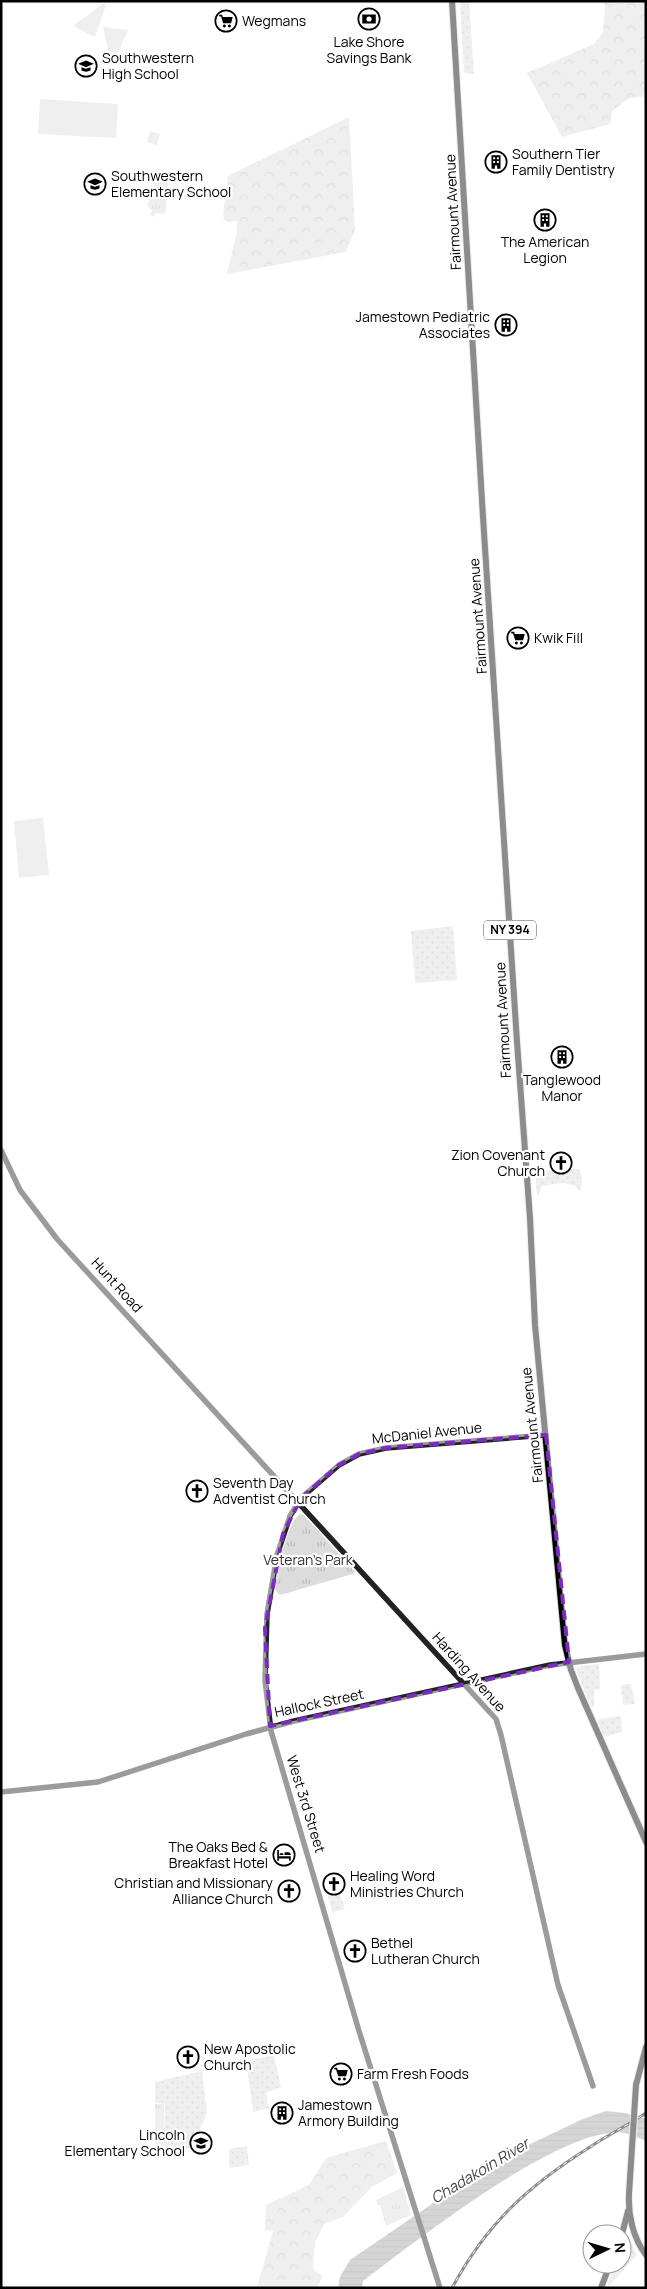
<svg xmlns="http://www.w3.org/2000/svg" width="647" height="2289" viewBox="0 0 647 2289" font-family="Manrope,sans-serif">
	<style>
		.grass { fill: url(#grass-dots) }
		.forest { fill: url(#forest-crowns) }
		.park { fill: url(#park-tufts) }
		.garden { fill: #dcdcdc }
		.water { fill: url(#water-rules) }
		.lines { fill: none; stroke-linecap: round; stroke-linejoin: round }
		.primary-casing { stroke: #dbdbdb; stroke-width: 8 }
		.secondary { stroke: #222; stroke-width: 5.5 }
		.primary { stroke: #000; stroke-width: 6 }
		.rail-casing { stroke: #000; stroke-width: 3 }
		.rail { stroke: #fff; stroke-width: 1; stroke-dasharray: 4; stroke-linecap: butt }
		.primary-bridge-casing { stroke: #dbdbdb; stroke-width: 8; stroke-linecap: butt }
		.primary-bridge { stroke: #000; stroke-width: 6 }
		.marked { fill: none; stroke: #7b2cbf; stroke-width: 4; stroke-dasharray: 10 6; stroke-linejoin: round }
		.labels { text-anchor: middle; stroke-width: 4.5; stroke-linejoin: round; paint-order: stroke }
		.shield { fill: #fff; stroke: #4c4c4c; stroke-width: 1 }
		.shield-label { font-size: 12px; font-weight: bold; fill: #000 }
		.poi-label { font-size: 14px; fill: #000; stroke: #fff; text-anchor: start }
		.street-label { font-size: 14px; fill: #000; stroke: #fff }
		.park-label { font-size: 14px; fill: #333; stroke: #fff }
		.water-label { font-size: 15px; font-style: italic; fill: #444; stroke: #fff }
	</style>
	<defs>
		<pattern id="grass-dots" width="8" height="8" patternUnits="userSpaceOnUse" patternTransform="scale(1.25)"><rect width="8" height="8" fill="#dcdcdc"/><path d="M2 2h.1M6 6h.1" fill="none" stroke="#bbb" stroke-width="1.8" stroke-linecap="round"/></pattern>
		<pattern id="forest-crowns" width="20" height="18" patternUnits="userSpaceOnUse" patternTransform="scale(1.25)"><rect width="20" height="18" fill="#dcdcdc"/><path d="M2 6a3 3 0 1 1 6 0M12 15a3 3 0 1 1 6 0" fill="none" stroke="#bbb"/></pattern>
		<pattern id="park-tufts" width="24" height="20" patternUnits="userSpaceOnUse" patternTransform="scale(1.25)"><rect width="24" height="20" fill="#dcdcdc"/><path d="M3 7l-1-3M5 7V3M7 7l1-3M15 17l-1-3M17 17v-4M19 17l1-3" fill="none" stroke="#bbb"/></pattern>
		<pattern id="water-rules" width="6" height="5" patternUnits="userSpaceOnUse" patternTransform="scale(1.25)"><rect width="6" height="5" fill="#a3a3a3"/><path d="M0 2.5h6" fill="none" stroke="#8b8b8b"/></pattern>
	</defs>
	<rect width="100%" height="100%" fill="#fff"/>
	<g class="grass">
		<polygon points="460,1 469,1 474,74 464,73"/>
		<polygon points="453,926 457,980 415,983 411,931"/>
		<polygon points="579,1169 582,1177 581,1190 578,1190 576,1186 564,1183 541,1186 540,1192 537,1196 535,1171"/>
		<polygon points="599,1664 600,1689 594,1690 594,1707 591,1707 576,1669 581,1666"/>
		<polygon points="631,1684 635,1704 623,1705 621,1685"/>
		<polygon points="621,1716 622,1732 604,1737 598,1722 599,1719"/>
		<polygon points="339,1891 345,1909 332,1912 327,1894"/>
		<polygon points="274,2055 281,2087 266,2093 269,2108 253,2112 246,2061"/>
		<polygon points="202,2071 207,2113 201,2126 200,2132 206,2145 165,2152 165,2103 155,2103 155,2082"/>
		<polygon points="247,2146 249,2165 229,2168 229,2149"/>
		<polygon points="628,2235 637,2255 608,2287 608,2282 616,2264 622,2264 622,2249"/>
	</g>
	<g class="forest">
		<polygon points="602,1 646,1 646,93 642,97 630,98 612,111 610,124 562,137 527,73 594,44 603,32 605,5"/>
		<polygon points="349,117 355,230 346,252 227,274 237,231 237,221 228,222 224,220 223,214 228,176"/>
		<polygon points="386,2141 397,2173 372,2187 343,2217 324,2224 315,2243 313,2269 322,2276 318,2288 257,2288 273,2231 265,2230 266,2205 309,2185 326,2158"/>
	</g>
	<g class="park">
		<polygon points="158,177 164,177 168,185 166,210 164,214 155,213 154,217 150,215 152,210 147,206"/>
		<path d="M300,1514L304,1515L356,1573L280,1595L275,1590C278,1571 285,1526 300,1514Z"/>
		<polygon points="164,2103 165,2145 155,2146 155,2104"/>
		<polygon points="403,2187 411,2215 386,2226 380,2205 377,2205 376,2200"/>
	</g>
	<g class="garden">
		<polygon points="104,3 106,5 95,37 73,26"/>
		<polygon points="103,27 128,30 114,63 111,63"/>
		<polygon points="40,99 118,104 116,138 38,134"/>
		<polygon points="150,131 160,134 157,145 147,142"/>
		<polygon points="43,818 49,875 19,878 14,821"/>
	</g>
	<path class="water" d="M606,2111L625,2113L646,2119V2141C639,2138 631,2134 624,2133C563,2124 414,2243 363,2281L362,2288H338L340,2277L350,2260L429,2206L465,2177L524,2147L583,2119Z"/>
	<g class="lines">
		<g class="primary-casing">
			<g id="primary">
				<polyline points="452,1 483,517 517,1042 530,1218 535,1325 565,1645 571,1670 578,1688 646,1842"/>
				<polyline points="636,2085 646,2047"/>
				<path d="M629,2194C628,2215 633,2238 646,2255"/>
				<polyline points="622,2234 628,2211"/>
				<polyline points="601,2288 610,2264"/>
			</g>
		</g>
		<g class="secondary">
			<polyline points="1,1150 20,1190 57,1239 496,1719 501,1735 558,1985 593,2086"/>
			<polyline points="1,1792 98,1782 246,1734 294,1721 550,1665 646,1654"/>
			<polyline points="440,2288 359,2031 271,1731 265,1680 267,1614 277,1555 290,1516 301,1498 339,1465 359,1454 386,1448 546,1435"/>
		</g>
		<use href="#primary" class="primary"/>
		<g class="rail-casing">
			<path id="rail" d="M452,2288C487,2223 528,2186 590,2147C608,2135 628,2125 646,2113"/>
		</g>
		<use href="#rail" class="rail"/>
		<g class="primary-bridge-casing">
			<polyline id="primary-bridge" points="629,2194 636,2085"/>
		</g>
		<use href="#primary-bridge" class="primary-bridge"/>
	</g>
	<path d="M0 0H647V2289H0ZM546,1435L569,1662L270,1726L265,1628L283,1534L301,1498L339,1465L359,1454L386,1448Z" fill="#fff" fill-opacity=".55" fill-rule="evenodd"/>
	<path class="marked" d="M546,1435L569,1662L270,1726L265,1628L283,1534L301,1498L339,1465L359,1454L386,1448Z"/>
	<defs>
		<g id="bank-ring" transform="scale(1.125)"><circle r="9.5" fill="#fff" stroke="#000" stroke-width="1.5"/><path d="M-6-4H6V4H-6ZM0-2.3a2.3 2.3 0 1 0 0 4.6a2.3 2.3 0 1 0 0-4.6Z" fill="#000"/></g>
		<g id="supermarket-ring" transform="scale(1.125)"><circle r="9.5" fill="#fff" stroke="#000" stroke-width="1.5"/><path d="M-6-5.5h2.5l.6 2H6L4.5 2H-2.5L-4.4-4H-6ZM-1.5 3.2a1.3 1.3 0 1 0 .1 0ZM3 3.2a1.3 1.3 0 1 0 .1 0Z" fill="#000"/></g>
		<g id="school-ring" transform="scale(1.125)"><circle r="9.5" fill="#fff" stroke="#000" stroke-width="1.5"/><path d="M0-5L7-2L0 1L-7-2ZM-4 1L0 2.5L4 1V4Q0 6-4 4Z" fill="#000"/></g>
		<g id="building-ring" transform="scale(1.125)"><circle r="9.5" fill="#fff" stroke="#000" stroke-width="1.5"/><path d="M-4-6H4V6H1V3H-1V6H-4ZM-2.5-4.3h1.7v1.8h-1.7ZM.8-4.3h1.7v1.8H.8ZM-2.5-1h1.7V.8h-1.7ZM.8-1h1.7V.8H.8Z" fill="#000"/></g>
		<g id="church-ring" transform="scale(1.125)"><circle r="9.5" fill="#fff" stroke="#000" stroke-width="1.5"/><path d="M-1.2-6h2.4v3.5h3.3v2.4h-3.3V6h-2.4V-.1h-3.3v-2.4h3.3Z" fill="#000"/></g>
		<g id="hotel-ring" transform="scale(1.125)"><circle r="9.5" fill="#fff" stroke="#000" stroke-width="1.5"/><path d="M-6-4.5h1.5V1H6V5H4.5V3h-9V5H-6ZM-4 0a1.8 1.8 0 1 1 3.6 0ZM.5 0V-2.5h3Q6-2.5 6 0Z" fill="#000"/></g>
	</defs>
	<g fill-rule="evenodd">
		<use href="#bank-ring" x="369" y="19"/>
		<use href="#supermarket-ring" x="226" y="21"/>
		<use href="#school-ring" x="86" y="66"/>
		<use href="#building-ring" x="496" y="162"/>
		<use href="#school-ring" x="95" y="184"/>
		<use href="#building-ring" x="545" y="220"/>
		<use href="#building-ring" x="506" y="325"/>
		<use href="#supermarket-ring" x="518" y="638"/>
		<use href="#building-ring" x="562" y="1057"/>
		<use href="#church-ring" x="561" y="1163"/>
		<use href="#church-ring" x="197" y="1491"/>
		<use href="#hotel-ring" x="284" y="1855"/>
		<use href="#church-ring" x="334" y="1884"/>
		<use href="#church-ring" x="289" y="1891"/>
		<use href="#church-ring" x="355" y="1951"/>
		<use href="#church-ring" x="188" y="2057"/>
		<use href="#supermarket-ring" x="341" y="2074"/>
		<use href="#building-ring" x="282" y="2113"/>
		<use href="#school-ring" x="201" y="2143"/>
	</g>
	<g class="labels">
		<rect class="shield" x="484" y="920.5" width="52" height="19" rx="4"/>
		<g class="shield-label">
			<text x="510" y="934">NY 394</text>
		</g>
		<g class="poi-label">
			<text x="242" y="26">Wegmans</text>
			<text x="369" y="47" text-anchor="middle">Lake Shore<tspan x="369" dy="16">Savings Bank</tspan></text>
			<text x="102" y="63">Southwestern<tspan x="102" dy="16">High School</tspan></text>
			<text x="512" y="159">Southern Tier<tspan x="512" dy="16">Family Dentistry</tspan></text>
			<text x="111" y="181">Southwestern<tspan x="111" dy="16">Elementary School</tspan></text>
			<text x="545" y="247" text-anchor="middle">The American<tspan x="545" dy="16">Legion</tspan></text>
			<text x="490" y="322" text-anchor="end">Jamestown Pediatric<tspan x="490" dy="16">Associates</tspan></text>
			<text x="534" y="643">Kwik Fill</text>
			<text x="562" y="1085" text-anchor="middle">Tanglewood<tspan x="562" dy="16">Manor</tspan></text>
			<text x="545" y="1160" text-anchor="end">Zion Covenant<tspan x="545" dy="16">Church</tspan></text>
			<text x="213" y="1488">Seventh Day<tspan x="213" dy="16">Adventist Church</tspan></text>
			<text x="268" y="1852" text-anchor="end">The Oaks Bed &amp;<tspan x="268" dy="16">Breakfast Hotel</tspan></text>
			<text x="350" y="1881">Healing Word<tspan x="350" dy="16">Ministries Church</tspan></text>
			<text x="273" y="1888" text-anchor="end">Christian and Missionary<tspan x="273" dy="16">Alliance Church</tspan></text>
			<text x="371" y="1948">Bethel<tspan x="371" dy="16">Lutheran Church</tspan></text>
			<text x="204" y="2054">New Apostolic<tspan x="204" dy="16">Church</tspan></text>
			<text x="357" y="2079">Farm Fresh Foods</text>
			<text x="298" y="2110">Jamestown<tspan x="298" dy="16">Armory Building</tspan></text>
			<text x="185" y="2140" text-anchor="end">Lincoln<tspan x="185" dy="16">Elementary School</tspan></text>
		</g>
		<g class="street-label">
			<text transform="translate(453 212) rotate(-93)" y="5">Fairmount Avenue</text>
			<text transform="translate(478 616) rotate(-94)" y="5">Fairmount Avenue</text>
			<text transform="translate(503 1020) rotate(-93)" y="5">Fairmount Avenue</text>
			<text transform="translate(117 1285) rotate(48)" y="5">Hunt Road</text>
			<text transform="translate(532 1425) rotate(-96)" y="5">Fairmount Avenue</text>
			<text transform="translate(427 1433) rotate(-6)" y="5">McDaniel Avenue</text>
			<text transform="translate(469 1672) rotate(48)" y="5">Harding Avenue</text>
			<text transform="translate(319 1703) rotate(-12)" y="5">Hallock Street</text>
			<text transform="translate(306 1804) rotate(73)" y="5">West 3rd Street</text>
		</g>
		<g class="park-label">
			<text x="308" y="1565">Veteran's Park</text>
		</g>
		<g class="water-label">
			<text transform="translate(480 2171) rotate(-31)" y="5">Chadakoin River</text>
		</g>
	</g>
	<rect width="647" height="2289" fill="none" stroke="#000000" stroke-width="5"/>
	<g transform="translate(607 2249) rotate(85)"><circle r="24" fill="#ffffff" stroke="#999999"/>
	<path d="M0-4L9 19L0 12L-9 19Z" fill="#000000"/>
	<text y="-8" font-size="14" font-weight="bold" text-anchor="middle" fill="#000000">N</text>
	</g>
</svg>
